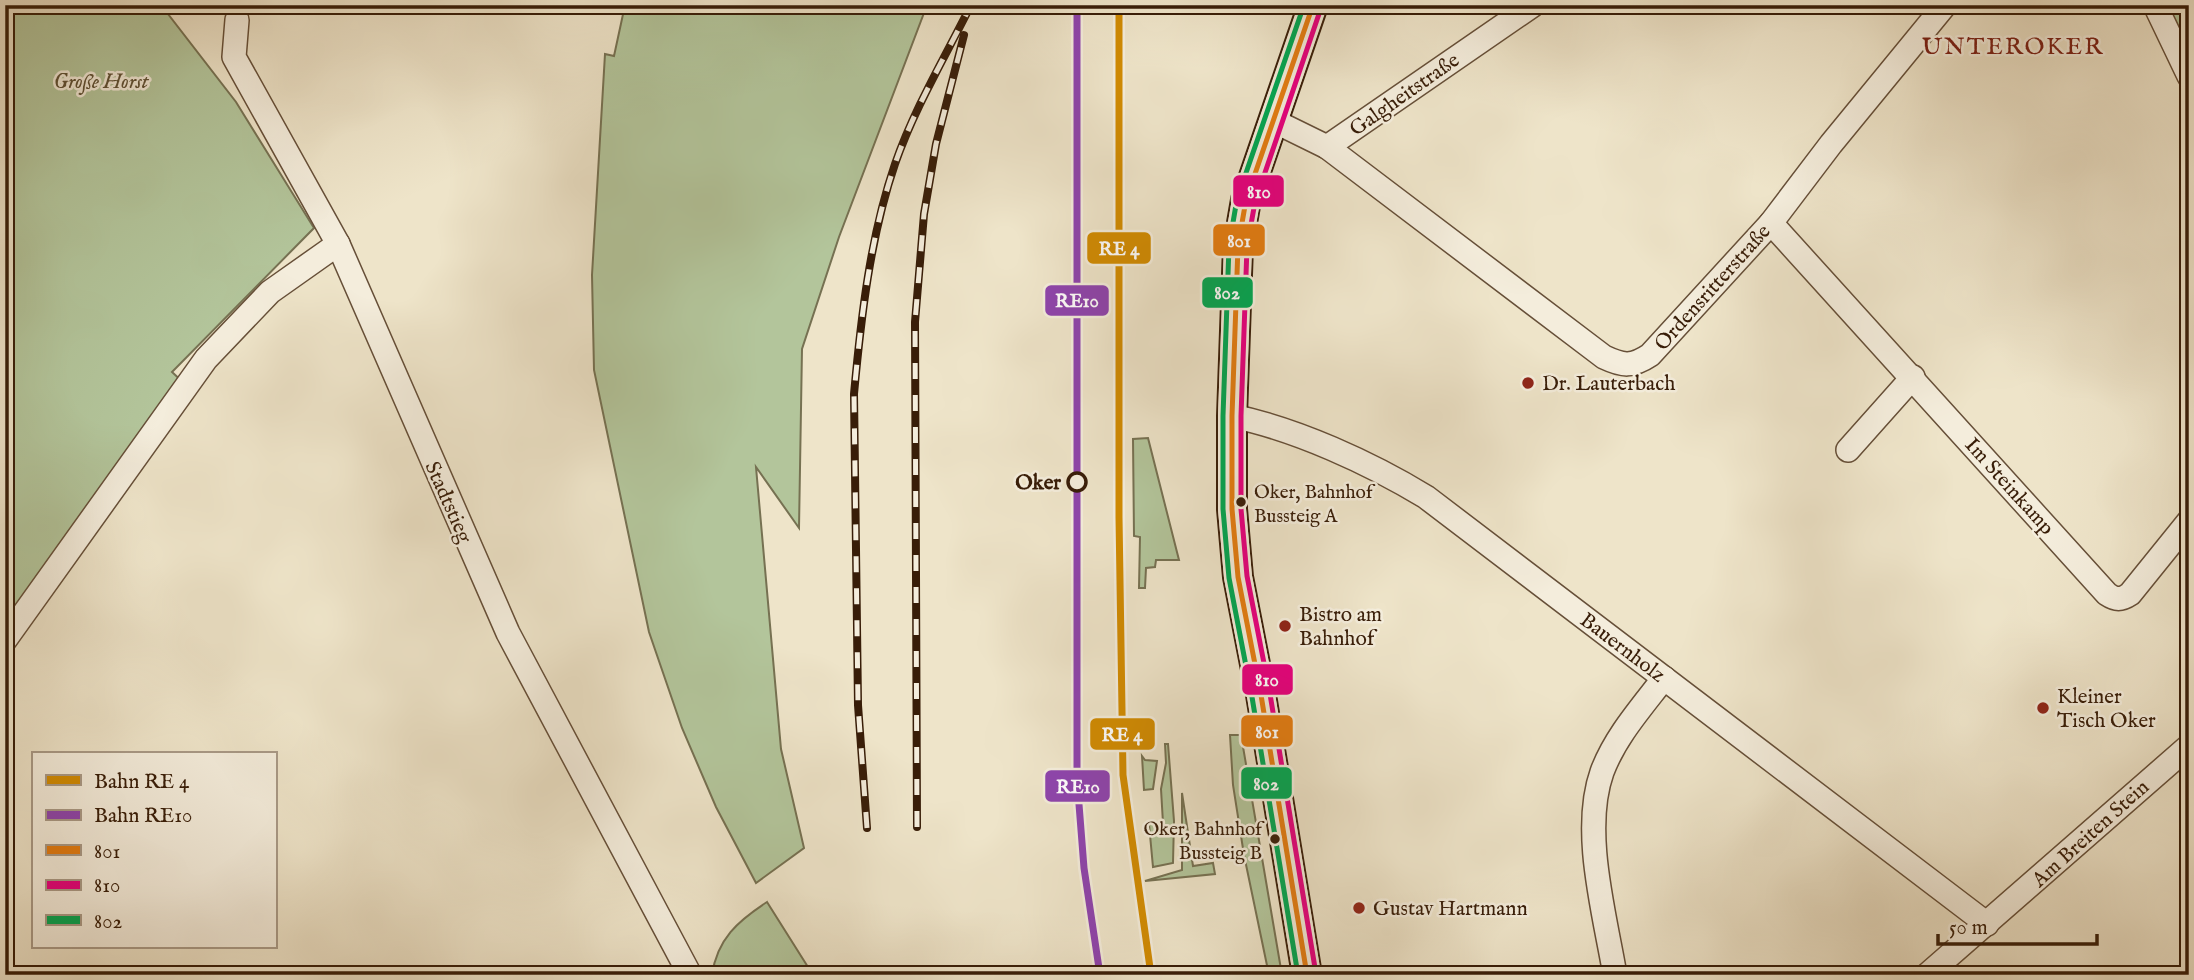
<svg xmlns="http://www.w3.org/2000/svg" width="2194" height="980" viewBox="0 0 2194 980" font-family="'IM FELL English',serif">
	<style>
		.green { fill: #b3c59b; stroke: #767152; stroke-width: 2 }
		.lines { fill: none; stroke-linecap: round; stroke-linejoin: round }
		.minor-casing { stroke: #664f38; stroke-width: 26 }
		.major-casing { stroke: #381d08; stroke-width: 32 }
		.minor { stroke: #f4eddc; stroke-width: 23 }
		.major { stroke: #eee4c9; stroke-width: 28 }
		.rail-casing { stroke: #381d08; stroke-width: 8 }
		.rail { stroke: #f4eddc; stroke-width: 5; stroke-dasharray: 16; stroke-linecap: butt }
		.bus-1-casing { stroke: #f4eddc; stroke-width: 10 }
		.bus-2-casing { stroke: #f4eddc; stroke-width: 10 }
		.bus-3-casing { stroke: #f4eddc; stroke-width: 10 }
		.bus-1 { stroke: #e37c11; stroke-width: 5 }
		.bus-2 { stroke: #e5007d; stroke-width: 5 }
		.bus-3 { stroke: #00a651; stroke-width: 5 }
		.rail-1-casing { stroke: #f4eddc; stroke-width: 12 }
		.rail-2-casing { stroke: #f4eddc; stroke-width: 12 }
		.rail-1 { stroke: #d18b02; stroke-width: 7 }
		.rail-2 { stroke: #8e44ad; stroke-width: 7 }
		.poi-dot { fill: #8f2418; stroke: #f4eddc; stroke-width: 2.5 }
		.stop-dot { fill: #f4eddc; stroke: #381d08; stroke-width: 3.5 }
		.bus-dot { fill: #381d08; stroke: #f4eddc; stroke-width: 2.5 }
		.labels { text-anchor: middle; stroke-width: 5; stroke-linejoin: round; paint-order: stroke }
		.bus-label { font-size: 19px; fill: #381d08; stroke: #f4eddc; text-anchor: start }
		.park-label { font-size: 21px; font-style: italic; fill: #5d4f34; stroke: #f4eddc }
		.street-label { font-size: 21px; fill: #381d08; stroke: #f4eddc }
		.poi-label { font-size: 21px; fill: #381d08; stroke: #f4eddc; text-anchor: start }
		.stop-label { font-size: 21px; font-weight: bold; fill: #381d08; stroke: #f4eddc; text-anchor: end }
		.quarter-label { font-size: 24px; letter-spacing: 2px; fill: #7a1f14; stroke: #f4eddc }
		.line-badge { stroke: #f4eddc; stroke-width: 2.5 }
		.badge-label { font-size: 19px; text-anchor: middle; font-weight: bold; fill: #fff }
	</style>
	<rect width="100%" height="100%" fill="#eee4c9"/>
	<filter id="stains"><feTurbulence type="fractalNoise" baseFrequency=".00286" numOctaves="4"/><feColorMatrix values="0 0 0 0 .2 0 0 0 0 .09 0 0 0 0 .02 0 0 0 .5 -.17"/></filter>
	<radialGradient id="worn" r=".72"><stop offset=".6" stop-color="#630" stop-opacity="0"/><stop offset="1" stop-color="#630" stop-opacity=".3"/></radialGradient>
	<g class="green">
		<polygon points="5,5 161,5 236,102 314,228 172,372 187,386 5,640"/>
		<polygon points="625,5 927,5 839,237 802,349 799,528 756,467 781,749 804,848 756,883 716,807 682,728 649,632 594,370 592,275 605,54 614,56"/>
		<polygon points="2166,5 2189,5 2189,51"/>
		<polygon points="1148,438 1179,560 1156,560 1155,567 1146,568 1145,588 1139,588 1140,537 1134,536 1133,439"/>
		<polygon points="1230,735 1241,735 1282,975 1269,975 1244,855 1233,785"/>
		<polygon points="1165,744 1168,744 1174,821 1173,863 1153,867 1149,824 1163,823 1161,789 1166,763"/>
		<polygon points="1142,756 1145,760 1157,761 1153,789 1144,790"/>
		<polygon points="1182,793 1193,866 1213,863 1215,874 1145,881 1182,870"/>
		<path d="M767,902L813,975H712C717,939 738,921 767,902Z"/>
	</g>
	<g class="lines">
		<g class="minor-casing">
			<g id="minor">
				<polyline points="2155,5 2189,76"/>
				<polyline points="237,20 234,57 338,244 508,633 690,975"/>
				<path d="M1272,120L1327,147L1604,357C1623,366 1632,367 1650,355L1771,223L1831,144L1945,5"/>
				<polyline points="1327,147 1533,5"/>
				<path d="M1771,223L2107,594C2116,600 2121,600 2130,594L2189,521"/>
				<path d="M1232,416C1296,429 1370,463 1426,497L1987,924"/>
				<polyline points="1848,450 1913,377"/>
				<polyline points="5,640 206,359 270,292 338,244"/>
				<path d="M1615,975C1605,915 1581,831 1602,772C1615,737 1641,708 1664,678"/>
				<polyline points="1927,975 2189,746"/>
			</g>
		</g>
		<g class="major-casing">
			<polyline id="major" points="1307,975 1261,695 1238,577 1232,509 1232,416 1238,246 1246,200 1313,5"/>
		</g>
		<use href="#minor" class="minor"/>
		<use href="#major" class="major"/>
		<g class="rail-casing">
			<g id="rail">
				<polyline points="917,827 915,322 924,214 936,144 964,35"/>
				<path d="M867,828L858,705L854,394C861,318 870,237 895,164C914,109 945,57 971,5"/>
			</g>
		</g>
		<use href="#rail" class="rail"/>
		<g class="bus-1-casing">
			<polyline id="bus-1" points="1307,975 1261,695 1238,577 1232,509 1232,416 1238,246 1246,200 1313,5"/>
		</g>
		<g class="bus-2-casing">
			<polyline id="bus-2" points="1316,974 1270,694 1247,576 1241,509 1241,416 1247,247 1255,202 1321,8"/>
		</g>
		<g class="bus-3-casing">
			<polyline id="bus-3" points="1298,975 1252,697 1229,578 1223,509 1223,416 1229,246 1237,199 1304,5"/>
		</g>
		<use href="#bus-1" class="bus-1"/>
		<use href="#bus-2" class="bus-2"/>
		<use href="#bus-3" class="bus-3"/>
		<g class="rail-1-casing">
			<polyline id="rail-1" points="1119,5 1119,517 1123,775 1151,975"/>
		</g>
		<g class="rail-2-casing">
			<polyline id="rail-2" points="1077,5 1077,779 1084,868 1100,975"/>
		</g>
		<use href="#rail-1" class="rail-1"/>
		<use href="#rail-2" class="rail-2"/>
	</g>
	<g class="poi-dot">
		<circle cx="1528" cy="383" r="7"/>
		<circle cx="1285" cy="626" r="7"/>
		<circle cx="2043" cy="708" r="7"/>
		<circle cx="1359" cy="908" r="7"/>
	</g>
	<circle class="stop-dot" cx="1077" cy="482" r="9"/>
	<g class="bus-dot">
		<circle cx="1241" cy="502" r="6"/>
		<circle cx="1275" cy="839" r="6"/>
	</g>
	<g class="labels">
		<g class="bus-label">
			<text x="1254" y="498">Oker, Bahnhof<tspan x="1254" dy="24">Bussteig A</tspan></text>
			<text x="1262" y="835" text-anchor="end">Oker, Bahnhof<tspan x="1262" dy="24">Bussteig B</tspan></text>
		</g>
		<g class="park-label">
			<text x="101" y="88">Große Horst</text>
		</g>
		<g class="street-label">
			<text transform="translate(1404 94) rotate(-35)" y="7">Galgheitstraße</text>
			<text transform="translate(1712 287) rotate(-48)" y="7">Ordensritterstraße</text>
			<text transform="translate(2010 486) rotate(48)" y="7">Im Steinkamp</text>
			<text transform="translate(449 502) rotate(66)" y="7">Stadtstieg</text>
			<text transform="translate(1623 647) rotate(37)" y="7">Bauernholz</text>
			<text transform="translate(2090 833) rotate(-42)" y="7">Am Breiten Stein</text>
		</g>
		<g class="poi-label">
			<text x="1542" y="390">Dr. Lauterbach</text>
			<text x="1299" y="621">Bistro am<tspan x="1299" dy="24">Bahnhof</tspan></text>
			<text x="2057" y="703">Kleiner<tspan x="2057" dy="24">Tisch Oker</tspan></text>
			<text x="1373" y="915">Gustav Hartmann</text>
		</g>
		<g class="stop-label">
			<text x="1061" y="489">Oker</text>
		</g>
		<g class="quarter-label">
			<text x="2013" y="54">UNTEROKER</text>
		</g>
	</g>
	<g class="line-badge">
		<rect x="1232" y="174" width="53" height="34" rx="7" fill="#e5007d"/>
		<rect x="1212" y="223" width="54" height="34" rx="7" fill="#e37c11"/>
		<rect x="1086" y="231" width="66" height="34" rx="7" fill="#d18b02"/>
		<rect x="1201" y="276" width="53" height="33" rx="7" fill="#00a651"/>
		<rect x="1044" y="284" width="66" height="33" rx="7" fill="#8e44ad"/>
		<rect x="1241" y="663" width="53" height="33" rx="7" fill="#e5007d"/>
		<rect x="1240" y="714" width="54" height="34" rx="7" fill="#e37c11"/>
		<rect x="1089" y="717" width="67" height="34" rx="7" fill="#d18b02"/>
		<rect x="1240" y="766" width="53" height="34" rx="7" fill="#00a651"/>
		<rect x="1044" y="769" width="67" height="34" rx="7" fill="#8e44ad"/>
	</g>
	<g class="badge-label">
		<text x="1259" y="198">810</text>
		<text x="1239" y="247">801</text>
		<text x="1119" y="255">RE 4</text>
		<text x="1227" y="299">802</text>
		<text x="1077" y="307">RE10</text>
		<text x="1267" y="686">810</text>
		<text x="1267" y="738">801</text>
		<text x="1122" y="741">RE 4</text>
		<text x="1266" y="790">802</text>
		<text x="1078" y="793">RE10</text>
	</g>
	<rect width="2194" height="980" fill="none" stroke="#eee4c9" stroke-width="28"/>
	<rect x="7" y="7" width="2180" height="966" fill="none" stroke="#381d08" stroke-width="3.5"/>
	<rect x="14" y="14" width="2166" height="952" fill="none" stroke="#381d08" stroke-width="2"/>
	<rect x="32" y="752" width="245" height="196" fill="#f4eddc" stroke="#a99a87" stroke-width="2"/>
	<rect x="46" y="775" width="35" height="10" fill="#d18b02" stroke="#a99a87" stroke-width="2"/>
	<text x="94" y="788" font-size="21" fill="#381d08">Bahn RE 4</text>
	<rect x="46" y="810" width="35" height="10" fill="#8e44ad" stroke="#a99a87" stroke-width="2"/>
	<text x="94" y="822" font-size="21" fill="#381d08">Bahn RE10</text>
	<rect x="46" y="845" width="35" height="10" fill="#e37c11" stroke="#a99a87" stroke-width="2"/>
	<text x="94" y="858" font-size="21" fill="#381d08">801</text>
	<rect x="46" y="880" width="35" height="10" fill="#e5007d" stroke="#a99a87" stroke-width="2"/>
	<text x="94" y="892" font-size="21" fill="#381d08">810</text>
	<rect x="46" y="915" width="35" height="10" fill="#00a651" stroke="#a99a87" stroke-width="2"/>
	<text x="94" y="928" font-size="21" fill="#381d08">802</text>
	<path d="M1938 934v10h159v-10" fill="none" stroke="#381d08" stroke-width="3.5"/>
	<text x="1949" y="934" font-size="21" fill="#381d08" stroke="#f4eddc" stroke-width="5" paint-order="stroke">50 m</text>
	<rect width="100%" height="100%" filter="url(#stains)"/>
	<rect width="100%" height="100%" fill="url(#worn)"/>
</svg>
